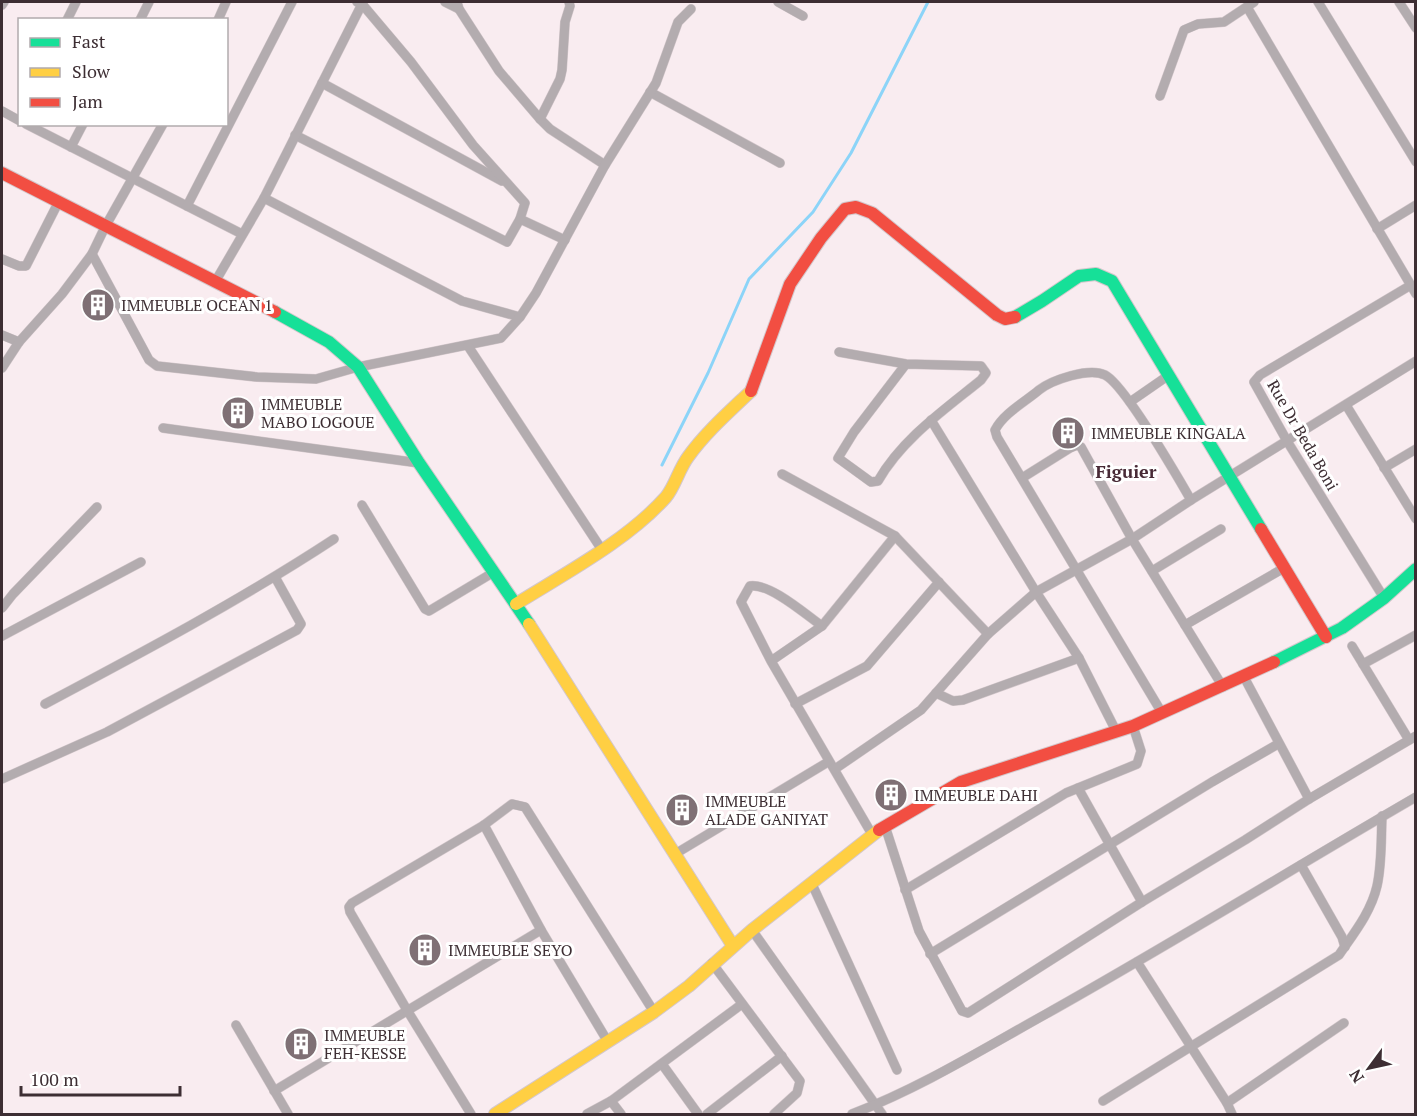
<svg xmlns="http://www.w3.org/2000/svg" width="1417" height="1116" viewBox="0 0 1417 1116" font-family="'PT Serif',serif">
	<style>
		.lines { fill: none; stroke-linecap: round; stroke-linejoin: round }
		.stream { stroke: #8cd4f8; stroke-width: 3 }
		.street-casing { stroke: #d3c7cb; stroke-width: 10 }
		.fast-casing { stroke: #d3c7cb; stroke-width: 14 }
		.slow-casing { stroke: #d3c7cb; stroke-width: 14 }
		.jam-casing { stroke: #d3c7cb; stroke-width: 14 }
		.street { stroke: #b3acaf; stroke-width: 9 }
		.fast { stroke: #16e098; stroke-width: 12 }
		.slow { stroke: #ffcf43; stroke-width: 12 }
		.jam { stroke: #f24e42; stroke-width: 12 }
		.labels { text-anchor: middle; stroke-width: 6; stroke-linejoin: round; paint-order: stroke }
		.poi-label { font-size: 16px; fill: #3d2e33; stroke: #fff; text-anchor: start }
		.street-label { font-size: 16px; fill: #3d2e33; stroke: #fff }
		.neighbourhood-label { font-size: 18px; font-weight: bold; fill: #482a36; stroke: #fff }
	</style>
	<rect width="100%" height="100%" fill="#f9ecf0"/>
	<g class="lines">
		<polyline class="stream" points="662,465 708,373 749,279 813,212 851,153 928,2"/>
		<g class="street-casing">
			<g id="street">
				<polyline points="445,2 459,9"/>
				<polyline points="457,2 459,9 499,71 540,119 550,129 605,165"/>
				<polyline points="778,2 803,16"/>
				<polyline points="1318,2 1416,162"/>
				<polyline points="1399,2 1416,28"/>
				<polyline points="2,5 4,2"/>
				<polyline points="1247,7 1416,294"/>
				<polyline points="67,20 76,2"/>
				<polyline points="140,20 149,2"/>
				<polyline points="218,20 226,2"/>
				<polyline points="322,83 502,181"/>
				<polyline points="650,92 780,163"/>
				<polyline points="1160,96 1184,30 1198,24 1224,22 1254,2"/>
				<polyline points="2,111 20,121"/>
				<polyline points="540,119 560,79 562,70 565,22 570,6 569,2"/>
				<polyline points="26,124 242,234"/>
				<polyline points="295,135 507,242 520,219 525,203 473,145 411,62 362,4 357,2"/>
				<polyline points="71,147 83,124"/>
				<polyline points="264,198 462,301 520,317"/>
				<polyline points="187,206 292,2"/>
				<polyline points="520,219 565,240"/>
				<polyline points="1377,229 1416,205"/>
				<polyline points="92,254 149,360 157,366 257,377 316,379 358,367 501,338 520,317 536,293 605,165 656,83 678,22 691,9"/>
				<polyline points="2,259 19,266 26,266 58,203"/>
				<polyline points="215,282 264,198 363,2"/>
				<polyline points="2,335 19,342"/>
				<polyline points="468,346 602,550"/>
				<path d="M839,352L906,364L981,366L986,373L981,380C944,410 902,439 878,481L871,482L838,458L854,432L906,364"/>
				<polyline points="2,368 19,342 62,294 92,254 105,227 163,124"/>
				<polyline points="1130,402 1169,375"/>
				<polyline points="1346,405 1416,519"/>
				<polyline points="931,420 1036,592 1079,658 1116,731"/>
				<polyline points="163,428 419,463"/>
				<polyline points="1384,468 1416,449"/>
				<polyline points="782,474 895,536 988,634"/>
				<polyline points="1022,478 1070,448 1077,445 1081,447 1132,539 1223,687"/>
				<polyline points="362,505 425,609 429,611 494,572"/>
				<polyline points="1152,571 1221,529"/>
				<polyline points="1384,598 1287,441 1254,382 1260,375 1411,285"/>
				<polyline points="2,608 13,594 97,507"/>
				<polyline points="1185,625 1284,568"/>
				<polyline points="822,626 895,536"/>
				<polyline points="2,636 141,562"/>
				<polyline points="1352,646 1409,740"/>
				<path d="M771,661L822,626C805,614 770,583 750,586L741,602L771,661L873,836"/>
				<polyline points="1363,664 1416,635"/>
				<polyline points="1244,677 1309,799"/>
				<polyline points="936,693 953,701 963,700 1079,658"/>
				<path d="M45,704C143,652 241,600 334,539"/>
				<polyline points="795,704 867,666 939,582"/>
				<path d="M1162,713L997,437L995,430C1004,413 1025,402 1039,390C1052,380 1089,367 1105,375C1125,385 1177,476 1191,500"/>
				<polyline points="835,769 921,710 988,634 1036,592 1132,539 1191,500 1416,361"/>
				<polyline points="2,779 107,732 297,630 301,624 275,577"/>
				<polyline points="1078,788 1142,902"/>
				<polyline points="484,825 541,930 608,1042"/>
				<polyline points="885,826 919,931 962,1011 968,1013 1142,902 1245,840 1309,799 1416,736"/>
				<polyline points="675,854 828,762"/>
				<polyline points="1301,865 1342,937 1345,947"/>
				<polyline points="812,884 897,1070"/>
				<polyline points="905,890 1066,793 1137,764 1141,751 1133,726"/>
				<polyline points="752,930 882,1114"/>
				<polyline points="930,954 1212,782 1278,744"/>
				<polyline points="1137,962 1227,1103 1344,1023"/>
				<polyline points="712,963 800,1081 797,1093 774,1114"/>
				<polyline points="236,1025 288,1114"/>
				<polyline points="662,1064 698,1114"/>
				<polyline points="274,1091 541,930"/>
				<polyline points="611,1101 621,1114"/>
				<path d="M1103,1101L1339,955C1354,933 1371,912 1377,886C1382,864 1381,839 1382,816"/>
				<polyline points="1227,1103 1232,1114"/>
				<polyline points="471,1114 407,1010 350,912 349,907 352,903 484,825 512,804 525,807 654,1012"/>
				<polyline points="587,1114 611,1101 742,1004"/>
				<polyline points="707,1114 782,1056"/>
				<path d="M852,1114C920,1088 983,1049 1046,1014C1171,944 1292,869 1416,797"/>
			</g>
		</g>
		<g class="fast-casing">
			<g id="fast">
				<polyline points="275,312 329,342 358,367 419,463 529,624"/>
				<polyline points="1015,317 1042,301 1079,276 1096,274 1112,281 1261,529"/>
				<polyline points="1274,662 1342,628 1384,598 1416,569"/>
			</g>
		</g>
		<g class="slow-casing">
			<g id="slow">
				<path d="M516,604C564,574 628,540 666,497C675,486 679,469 688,457C706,432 729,412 751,391"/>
				<polyline points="529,624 733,946"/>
				<polyline points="495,1114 654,1012 689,986 752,930 879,830"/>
			</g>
		</g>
		<g class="jam-casing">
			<g id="jam">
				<polyline points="2,173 275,312"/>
				<polyline points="751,391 790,284 821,238 845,209 856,207 872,213 997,315 1005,319 1015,317"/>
				<polyline points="1261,529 1326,637"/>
				<polyline points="879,830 961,782 1133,726 1274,662"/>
			</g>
		</g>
		<use href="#street" class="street"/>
		<use href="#fast" class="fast"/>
		<use href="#slow" class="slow"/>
		<use href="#jam" class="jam"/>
	</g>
	<defs>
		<g id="building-disc" transform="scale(1.725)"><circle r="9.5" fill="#7f7075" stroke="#fff"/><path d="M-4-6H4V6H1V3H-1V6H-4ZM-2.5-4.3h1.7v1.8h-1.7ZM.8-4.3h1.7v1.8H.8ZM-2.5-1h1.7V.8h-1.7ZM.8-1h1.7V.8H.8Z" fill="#fff"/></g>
	</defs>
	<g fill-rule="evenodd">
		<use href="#building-disc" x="98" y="305"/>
		<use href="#building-disc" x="238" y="413"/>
		<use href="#building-disc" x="1068" y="433"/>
		<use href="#building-disc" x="891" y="795"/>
		<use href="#building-disc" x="682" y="810"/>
		<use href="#building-disc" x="425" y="950"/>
		<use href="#building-disc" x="301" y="1044"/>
	</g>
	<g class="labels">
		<g class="poi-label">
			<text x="121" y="311">IMMEUBLE OCEAN 1</text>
			<text x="261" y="410">IMMEUBLE<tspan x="261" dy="18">MABO LOGOUE</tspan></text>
			<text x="1091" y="439">IMMEUBLE KINGALA</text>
			<text x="914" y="801">IMMEUBLE DAHI</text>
			<text x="705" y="807">IMMEUBLE<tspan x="705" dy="18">ALADE GANIYAT</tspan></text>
			<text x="448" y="956">IMMEUBLE SEYO</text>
			<text x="324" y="1041">IMMEUBLE<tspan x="324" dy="18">FEH-KESSE</tspan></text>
		</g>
		<g class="street-label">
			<text transform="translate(1303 435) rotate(60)" y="6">Rue Dr Beda Boni</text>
		</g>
		<g class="neighbourhood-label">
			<text x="1126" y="478">Figuier</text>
		</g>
	</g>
	<rect width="1417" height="1116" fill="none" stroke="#3d2e33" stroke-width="6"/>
	<rect x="18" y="18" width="210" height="108" fill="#ffffff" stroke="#b1abad" stroke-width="1.5"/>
	<rect x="30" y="38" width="30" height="9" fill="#16e098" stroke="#b1abad" stroke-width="1.5"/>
	<text x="72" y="48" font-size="18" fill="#3d2e33">Fast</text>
	<rect x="30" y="68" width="30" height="9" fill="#ffcf43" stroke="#b1abad" stroke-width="1.5"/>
	<text x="72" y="78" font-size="18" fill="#3d2e33">Slow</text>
	<rect x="30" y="98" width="30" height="9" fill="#f24e42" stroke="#b1abad" stroke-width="1.5"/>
	<text x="72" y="108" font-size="18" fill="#3d2e33">Jam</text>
	<g transform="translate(1369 1068) rotate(237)" stroke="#ffffff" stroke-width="4.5" paint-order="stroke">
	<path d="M0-4.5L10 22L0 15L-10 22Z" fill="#3d2e33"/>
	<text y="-9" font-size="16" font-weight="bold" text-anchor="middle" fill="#3d2e33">N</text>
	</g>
	<path d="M21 1086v9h159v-9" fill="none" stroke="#3d2e33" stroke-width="3"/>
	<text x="30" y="1086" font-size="18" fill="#3d2e33" stroke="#ffffff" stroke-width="4.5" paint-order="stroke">100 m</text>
</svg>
